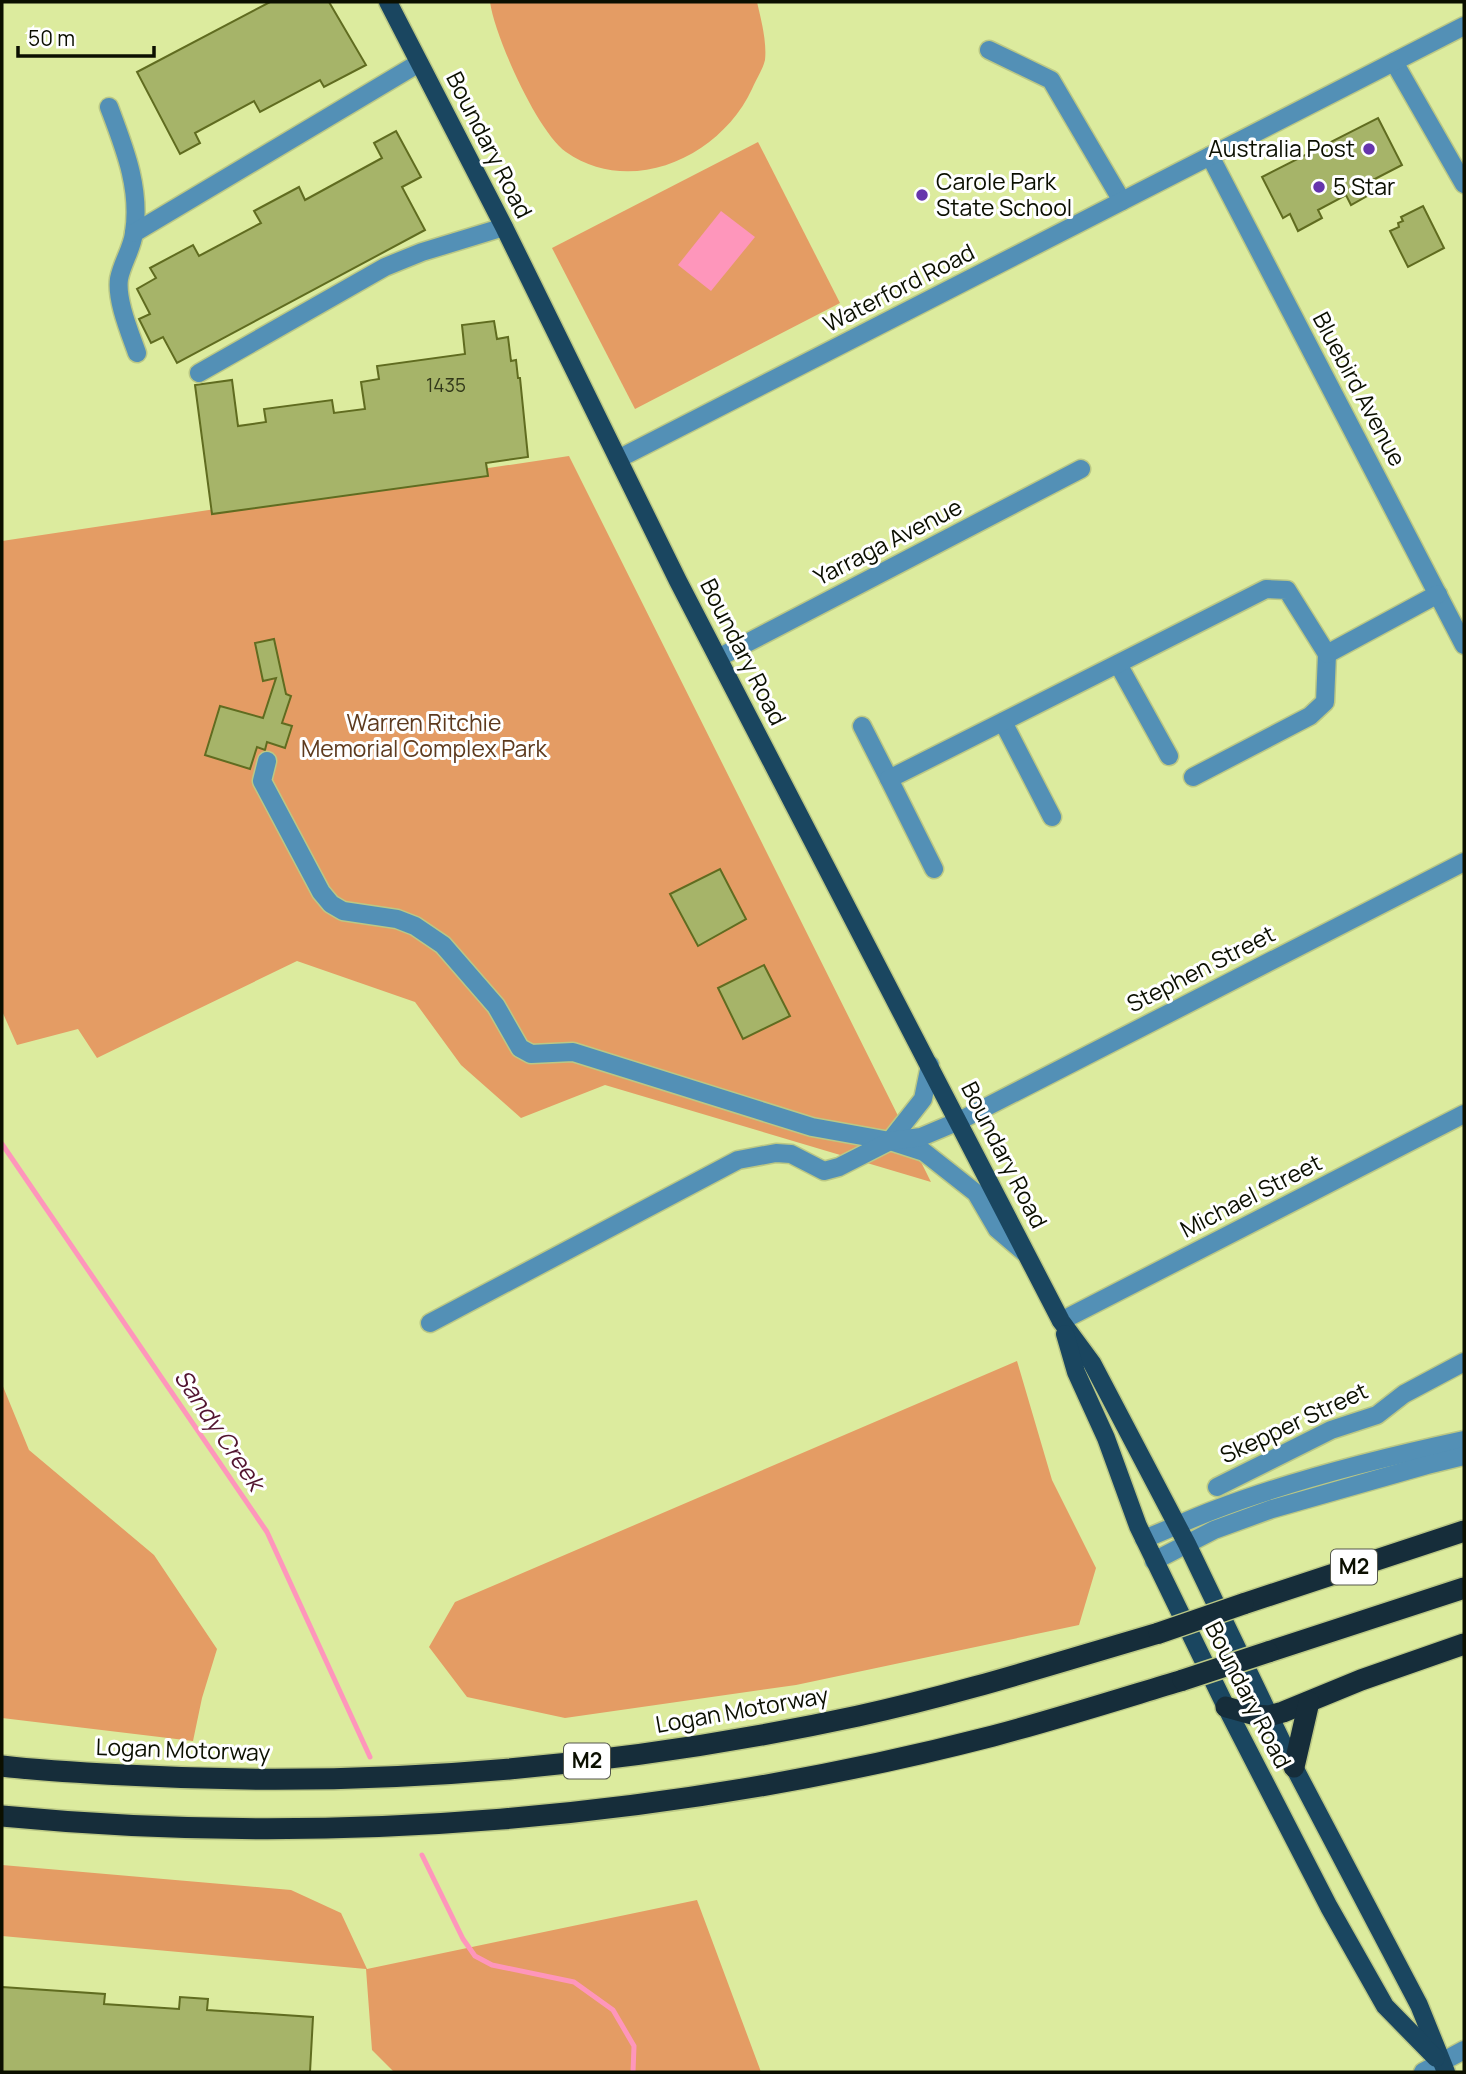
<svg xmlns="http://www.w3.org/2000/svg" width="1466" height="2074" viewBox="0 0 1466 2074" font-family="Manrope,sans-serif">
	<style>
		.green { fill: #e49c64 }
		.water { fill: #fe96bb }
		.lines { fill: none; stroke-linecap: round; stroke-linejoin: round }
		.stream { stroke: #fe96bb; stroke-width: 5 }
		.building { fill: #a6b469; stroke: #606c20; stroke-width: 2 }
		.minor-casing { stroke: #bbc885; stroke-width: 21 }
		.major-casing { stroke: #bbc885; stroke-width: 21 }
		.highway-casing { stroke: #bbc885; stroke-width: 24 }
		.minor { stroke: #5390b6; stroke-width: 18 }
		.major { stroke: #1a4660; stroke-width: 18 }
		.highway { stroke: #162d3a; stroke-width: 21 }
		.highway-bridge-casing { stroke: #bbc885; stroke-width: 24; stroke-linecap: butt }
		.highway-bridge { stroke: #162d3a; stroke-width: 21 }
		.poi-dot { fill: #6635ac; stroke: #fff; stroke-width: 2.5 }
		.labels { text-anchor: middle; stroke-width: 6; stroke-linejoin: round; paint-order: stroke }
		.number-label { font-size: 19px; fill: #32381a }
		.shield { fill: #fff; stroke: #54574c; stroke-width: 2 }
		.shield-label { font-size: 21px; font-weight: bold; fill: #0b0f00 }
		.street-label { font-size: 23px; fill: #0b0f00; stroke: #fff }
		.poi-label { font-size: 23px; fill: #0b0f00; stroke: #fff; text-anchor: start }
		.park-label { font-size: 23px; fill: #5d3a1e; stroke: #fff }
		.water-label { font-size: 24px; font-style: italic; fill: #52142f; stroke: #fff }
	</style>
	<rect width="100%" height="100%" fill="#dceb9e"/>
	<g class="green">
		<path d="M490,2H757C761,19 767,42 765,60C763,69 756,80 752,89C721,156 632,198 566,152C537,131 495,37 490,2Z"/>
		<polygon points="758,142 840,303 635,409 552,248"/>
		<polygon points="569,456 931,1182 605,1085 521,1118 461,1065 415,1002 297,961 97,1058 78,1029 17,1045 2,1011 2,541"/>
		<polygon points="1017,1361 1052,1480 1096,1568 1079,1625 796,1685 565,1718 467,1697 429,1647 455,1602"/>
		<polygon points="2,1384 29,1450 154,1555 217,1649 202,1698 193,1741 2,1718"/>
		<polygon points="2,1865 291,1890 341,1913 367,1969 697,1900 761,2072 394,2072 372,2050 366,1969 2,1936"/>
	</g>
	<polygon class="water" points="721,211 755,237 711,291 678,265"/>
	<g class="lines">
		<g class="stream">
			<polyline points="2,1144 267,1532 370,1757"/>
			<polyline points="422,1855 463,1939 475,1956 492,1965 574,1982 613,2010 634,2046 633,2072"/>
		</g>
	</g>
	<g class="building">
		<polygon points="270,2 329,2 366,65 324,87 320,80 260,112 254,101 195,133 200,143 180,154 137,72"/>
		<polygon points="1378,118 1402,165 1369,182 1374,192 1351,205 1346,195 1318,210 1322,218 1298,231 1290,214 1283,218 1262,177"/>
		<polygon points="396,131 421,177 402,187 425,230 177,363 163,337 151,343 139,319 150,314 137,289 156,278 150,268 193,245 199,256 261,223 254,211 299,187 305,200 382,158 374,143"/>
		<polygon points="1423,206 1444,248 1408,267 1390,231 1399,227 1398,223 1403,221 1401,217"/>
		<polygon points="494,321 497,339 508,337 511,361 516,360 518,378 520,378 528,457 486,463 488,476 212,514 195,385 232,380 238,426 266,422 264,409 332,400 334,413 365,409 361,382 379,379 377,366 465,354 462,325"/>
		<polygon points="274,639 286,694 291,696 282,723 292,726 285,748 267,742 265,750 257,747 250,769 205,755 220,706 263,718 276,678 263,681 255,643"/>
		<polygon points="720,869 746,919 698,946 670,894"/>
		<polygon points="764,965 790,1016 743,1039 718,988"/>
		<polygon points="2,1987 105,1994 104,2004 179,2009 180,1997 208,1999 207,2010 313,2017 310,2072 2,2072"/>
	</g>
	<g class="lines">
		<g class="minor-casing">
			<g id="minor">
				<polyline points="989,50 1051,80 1122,201"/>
				<polyline points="1394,62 1464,184"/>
				<path d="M109,107C124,147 141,188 134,233C132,249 122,263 119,279C116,300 130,333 137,353"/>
				<polyline points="1210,156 1464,645"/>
				<polyline points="134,233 419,63"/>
				<polyline points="199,373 385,267 422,252 504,227"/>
				<polyline points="618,459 1464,26"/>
				<polyline points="718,658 1081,469"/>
				<polyline points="1118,664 1169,756"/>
				<polyline points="1003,722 1052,817"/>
				<polyline points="862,726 889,779"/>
				<polyline points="267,761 262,781 321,892 331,904 343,911 397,919 415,926 443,945 496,1006 520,1048 531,1054 573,1052 812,1127 890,1141 924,1152 976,1193 997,1229 1025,1253"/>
				<polyline points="1193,777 1310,716 1325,702 1327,654"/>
				<polyline points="934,869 889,779 1266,589 1287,590 1327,654 1438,594"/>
				<polyline points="890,1141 923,1099 930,1065"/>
				<polyline points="1061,1321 1464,1114"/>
				<polyline points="430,1323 738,1160 776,1153 791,1154 824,1171 839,1167 890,1141 921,1137 959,1121 1464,862"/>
				<polyline points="1217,1487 1331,1430 1377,1415 1404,1394 1464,1362"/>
				<path d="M1144,1539C1167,1530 1190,1519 1214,1510C1295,1479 1380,1458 1464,1440"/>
				<polyline points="1154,1561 1214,1530 1272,1509 1427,1465 1464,1456"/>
				<polyline points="1423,2072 1464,2050"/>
			</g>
		</g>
		<g class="major-casing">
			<g id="major">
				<polyline points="388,2 504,227 678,581 1061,1321 1092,1363 1187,1544 1294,1767 1419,2005 1446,2072"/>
				<polyline points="1065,1334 1076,1372 1106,1438 1138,1526 1226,1707 1329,1907 1385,2006 1436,2058"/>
			</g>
		</g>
		<g class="highway-casing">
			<g id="highway">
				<polyline points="1243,1604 1464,1531"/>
				<polyline points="1268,1652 1464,1588"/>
				<polyline points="1226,1707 1255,1715 1269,1716 1283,1712 1361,1680 1464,1644"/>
				<path d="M2,1766C43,1771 84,1773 125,1775C371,1789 617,1768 858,1716C960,1694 1059,1662 1159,1633"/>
				<polyline points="1294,1767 1309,1702"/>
				<path d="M2,1816C333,1848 671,1819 993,1736C1057,1719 1120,1699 1183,1680"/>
			</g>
		</g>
		<use href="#minor" class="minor"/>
		<use href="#major" class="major"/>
		<use href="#highway" class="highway"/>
		<g class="highway-bridge-casing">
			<g id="highway-bridge">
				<polyline points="1159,1633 1243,1604"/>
				<polyline points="1183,1680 1268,1652"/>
			</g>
		</g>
		<use href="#highway-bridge" class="highway-bridge"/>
	</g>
	<g class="poi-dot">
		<circle cx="1369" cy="149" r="7"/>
		<circle cx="1319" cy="187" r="7"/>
		<circle cx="922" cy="195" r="7"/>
	</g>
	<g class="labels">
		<g class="number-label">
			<text x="446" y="392">1435</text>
		</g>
		<g class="shield">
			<rect x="1331" y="1549.5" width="46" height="35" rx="5"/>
			<rect x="564" y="1743.5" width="46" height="35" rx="5"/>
		</g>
		<g class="shield-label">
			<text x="1354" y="1574">M2</text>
			<text x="587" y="1768">M2</text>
		</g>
		<g class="street-label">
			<text transform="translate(489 145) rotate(63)" y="8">Boundary Road</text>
			<text transform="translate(899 288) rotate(-27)" y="8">Waterford Road</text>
			<text transform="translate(1359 389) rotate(62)" y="8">Bluebird Avenue</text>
			<text transform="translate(888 542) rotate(-27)" y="8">Yarraga Avenue</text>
			<text transform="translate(743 652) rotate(63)" y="8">Boundary Road</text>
			<text transform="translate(1201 969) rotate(-27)" y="8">Stephen Street</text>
			<text transform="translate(1004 1155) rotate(63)" y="8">Boundary Road</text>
			<text transform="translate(1251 1196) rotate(-27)" y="8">Michael Street</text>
			<text transform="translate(1294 1423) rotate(-25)" y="8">Skepper Street</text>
			<text transform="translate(1248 1695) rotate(63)" y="8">Boundary Road</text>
			<text transform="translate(742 1710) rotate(-10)" y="8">Logan Motorway</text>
			<text transform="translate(183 1750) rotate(2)" y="8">Logan Motorway</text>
		</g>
		<g class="poi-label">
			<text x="1355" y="157" text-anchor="end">Australia Post</text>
			<text x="936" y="190">Carole Park<tspan x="936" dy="26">State School</tspan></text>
			<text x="1333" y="195">5 Star</text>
		</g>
		<g class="park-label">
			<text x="424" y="731">Warren Ritchie<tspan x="424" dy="26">Memorial Complex Park</tspan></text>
		</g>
		<g class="water-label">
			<text transform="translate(219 1430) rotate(56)" y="8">Sandy Creek</text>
		</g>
	</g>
	<rect width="1466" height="2074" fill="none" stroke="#0b0f00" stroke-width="7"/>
	<path d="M18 46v10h136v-10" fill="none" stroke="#0b0f00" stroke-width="3.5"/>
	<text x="28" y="46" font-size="21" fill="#0b0f00" stroke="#ffffff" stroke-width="5" paint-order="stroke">50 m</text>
</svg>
